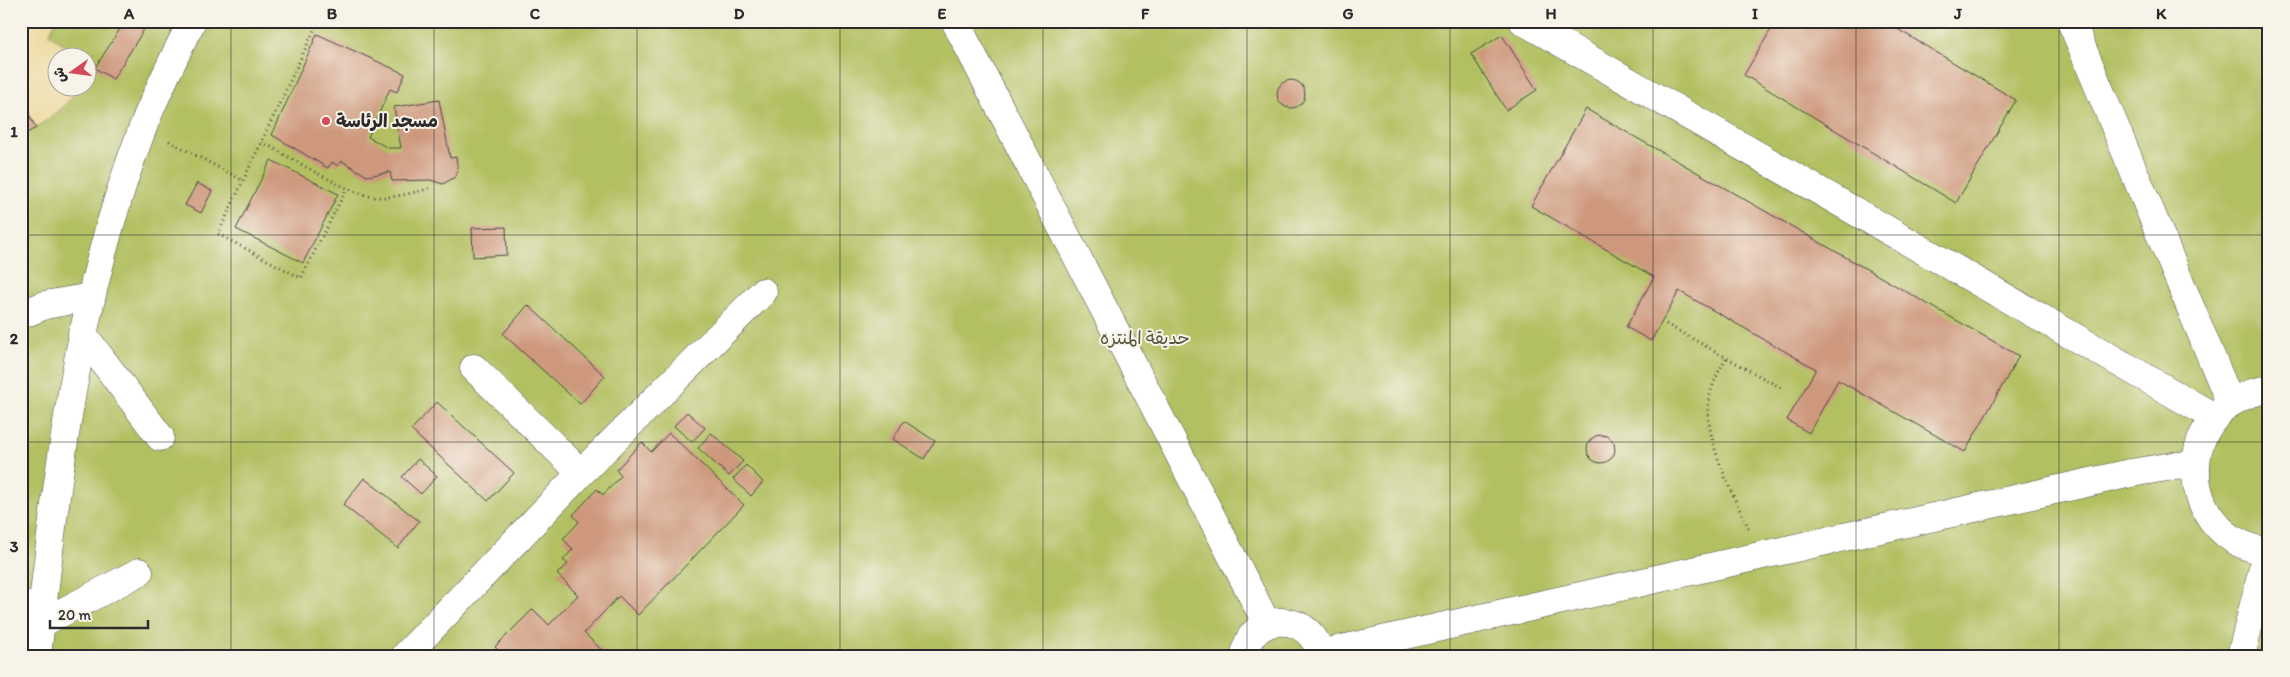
<svg xmlns="http://www.w3.org/2000/svg" width="2290" height="677" viewBox="0 0 2290 677" font-family="Itim,'Playpen Sans Arabic',sans-serif">
	<style>
		.green { fill: #b3c062; stroke: #6f7646; fill-rule: evenodd }
		.sand { fill: #eeda9e; stroke: #8c8264 }
		.building { fill: #ce987d }
		.lines { fill: none; stroke-linecap: round; stroke-linejoin: round }
		.minor-casing { stroke: #494742; stroke-width: 29 }
		.path { stroke: #494742; stroke-width: 3; stroke-dasharray: 1 4; stroke-linecap: butt }
		.minor { stroke: #fff; stroke-width: 28 }
		.grid { fill: none; stroke: #2b2b2b; stroke-width: 1; stroke-opacity: 0.55 }
		.poi-dot { fill: #d1495b; stroke: #f7f3e8; stroke-width: 2 }
		.labels { text-anchor: middle; stroke-width: 4; stroke-linejoin: round; paint-order: stroke }
		.poi-label { font-size: 18px; font-weight: bold; fill: #2b2b2b; stroke: #f7f3e8; text-anchor: start }
		.park-label { font-size: 18px; fill: #54583c; stroke: #f7f3e8 }
		.neatline { fill: none; stroke: #2b2b2b; stroke-width: 2 }
		.grid-label { font-size: 16px; text-anchor: middle; font-weight: bold; fill: #2b2b2b }
	</style>
	<rect width="100%" height="100%" fill="#f7f3e8"/>
	<filter id="ink" filterUnits="userSpaceOnUse"><feTurbulence type="fractalNoise" baseFrequency=".02" numOctaves="2"/><feDisplacementMap in="SourceGraphic" scale="10" xChannelSelector="R" yChannelSelector="G"/><feConvolveMatrix kernelMatrix="1 2 1 2 8 2 1 2 1" color-interpolation-filters="sRGB"/></filter>
	<filter id="wash" filterUnits="userSpaceOnUse"><feTurbulence type="fractalNoise" baseFrequency=".0096" numOctaves="4" result="noise"/><feDisplacementMap in="SourceGraphic" scale="20" xChannelSelector="R" yChannelSelector="G"/><feGaussianBlur stdDeviation="1.12" result="paint"/><feColorMatrix in="noise" values="0 0 0 0 0 0 0 0 0 0 0 0 0 0 0 0 0 1.4 0 .05"/><feComposite in="paint" operator="in"/></filter>
	<g filter="url(#wash)">
		<rect width="100%" height="100%" fill="#f1e3c7"/>
		<path class="green" d="M21,21H2269V656H21ZM58,58H88V88H58Z"/>
		<polygon class="sand" points="21,21 56,21 49,34 81,57 58,58 58,88 80,88 61,109 36,128 21,99"/>
		<g id="blocks">
			<g class="building">
				<polygon points="125,21 148,23 113,79 95,68"/>
				<polygon points="1776,21 1884,21 2016,100 1956,203 1744,75"/>
				<polygon points="317,34 405,74 397,92 390,89 368,137 388,148 401,148 394,107 439,100 450,158 456,157 458,171 455,177 443,184 430,180 392,181 390,172 367,176 342,161 338,166 332,162 328,168 272,135"/>
				<polygon points="1502,35 1537,90 1506,110 1471,54"/>
				<circle cx="1291" cy="94" r="14"/>
				<polygon points="21,99 36,128 21,136"/>
				<polygon points="1586,109 2019,356 1965,452 1838,380 1809,433 1787,420 1816,369 1679,291 1651,341 1626,327 1654,277 1531,206"/>
				<polygon points="271,160 338,194 303,263 236,229"/>
				<polygon points="197,183 212,191 201,213 185,205"/>
				<polygon points="506,227 507,255 473,257 472,228"/>
				<polygon points="528,305 605,376 580,404 503,334"/>
				<polygon points="437,402 514,473 488,501 411,430"/>
				<polygon points="687,412 705,428 692,442 674,426"/>
				<polygon points="904,421 935,441 924,459 893,439"/>
				<polygon points="669,433 744,505 638,615 619,596 584,633 608,656 504,656 495,647 533,609 549,625 578,595 557,574 568,564 563,560 573,549 563,539 579,522 573,515 597,489 603,495 621,476 616,470 642,442 651,452"/>
				<polygon points="711,433 743,461 729,476 698,448"/>
				<circle cx="1601" cy="449" r="14"/>
				<polygon points="418,459 437,476 421,494 402,477"/>
				<polygon points="746,465 763,482 751,496 733,479"/>
				<polygon points="364,478 419,521 398,548 343,505"/>
			</g>
		</g>
	</g>
	<g filter="url(#ink)">
		<use href="#blocks" fill-opacity="0" stroke="#494742" stroke-width="1"/>
		<g class="lines">
			<g class="minor-casing">
				<g id="minor">
					<polyline points="955,21 1267,624"/>
					<polyline points="1523,21 2214,417"/>
					<polyline points="2071,21 2230,402"/>
					<polyline points="21,315 45,305 91,297"/>
					<polyline points="82,333 160,437"/>
					<polyline points="474,368 581,473"/>
					<path d="M2269,389C2170,404 2173,538 2269,552"/>
					<polyline points="21,603 40,624 139,572"/>
					<polyline points="1320,654 2131,473 2173,466 2195,465"/>
					<path d="M37,656C57,477 77,297 143,127C157,91 175,56 192,21"/>
					<polyline points="405,656 581,473 763,292"/>
					<path d="M1245,656C1249,610 1314,611 1320,656"/>
					<polyline points="2241,656 2267,552"/>
				</g>
			</g>
			<g class="path">
				<polyline points="316,26 218,234 301,278 347,188"/>
				<polyline points="169,141 244,181"/>
				<path d="M262,142C289,156 347,194 375,197C394,199 414,192 432,188"/>
				<polyline points="1666,324 1783,389"/>
				<path d="M1726,358C1719,371 1711,385 1709,401C1703,436 1733,497 1749,528"/>
			</g>
			<use href="#minor" class="minor"/>
		</g>
	</g>
	<path class="grid" d="M231,21V656M434,21V656M637,21V656M840,21V656M1043,21V656M1247,21V656M1450,21V656M1653,21V656M1856,21V656M2059,21V656M21,235H2269M21,442H2269"/>
	<circle class="poi-dot" cx="326" cy="121" r="5"/>
	<g class="labels">
		<g class="poi-label">
			<text x="336" y="127">مسجد الرئاسة</text>
		</g>
		<g class="park-label">
			<text x="1145" y="344">حديقة المنتزه</text>
		</g>
	</g>
	<rect width="2290" height="677" fill="none" stroke="#f7f3e8" stroke-width="55"/>
	<g transform="translate(72 72) rotate(256)"><circle r="24" fill="#f7f3e8" stroke="#a5a39c"/>
	<path d="M0-4L9 19L0 12L-9 19Z" fill="#d1495b"/>
	<text y="-8" font-size="14" font-weight="bold" text-anchor="middle" fill="#2b2b2b">ش</text>
	</g>
	<path d="M50 620v8h98v-8" fill="none" stroke="#2b2b2b" stroke-width="2.5"/>
	<text x="58" y="620" font-size="15" fill="#2b2b2b" stroke="#f7f3e8" stroke-width="4" paint-order="stroke">20 m</text>
	<rect x="28" y="28" width="2234" height="622" class="neatline"/>
	<g class="grid-label">
		<text x="129" y="19">A</text>
		<text x="332" y="19">B</text>
		<text x="535" y="19">C</text>
		<text x="739" y="19">D</text>
		<text x="942" y="19">E</text>
		<text x="1145" y="19">F</text>
		<text x="1348" y="19">G</text>
		<text x="1551" y="19">H</text>
		<text x="1755" y="19">I</text>
		<text x="1958" y="19">J</text>
		<text x="2161" y="19">K</text>
		<text x="14" y="137">1</text>
		<text x="14" y="344">2</text>
		<text x="14" y="552">3</text>
	</g>
</svg>
